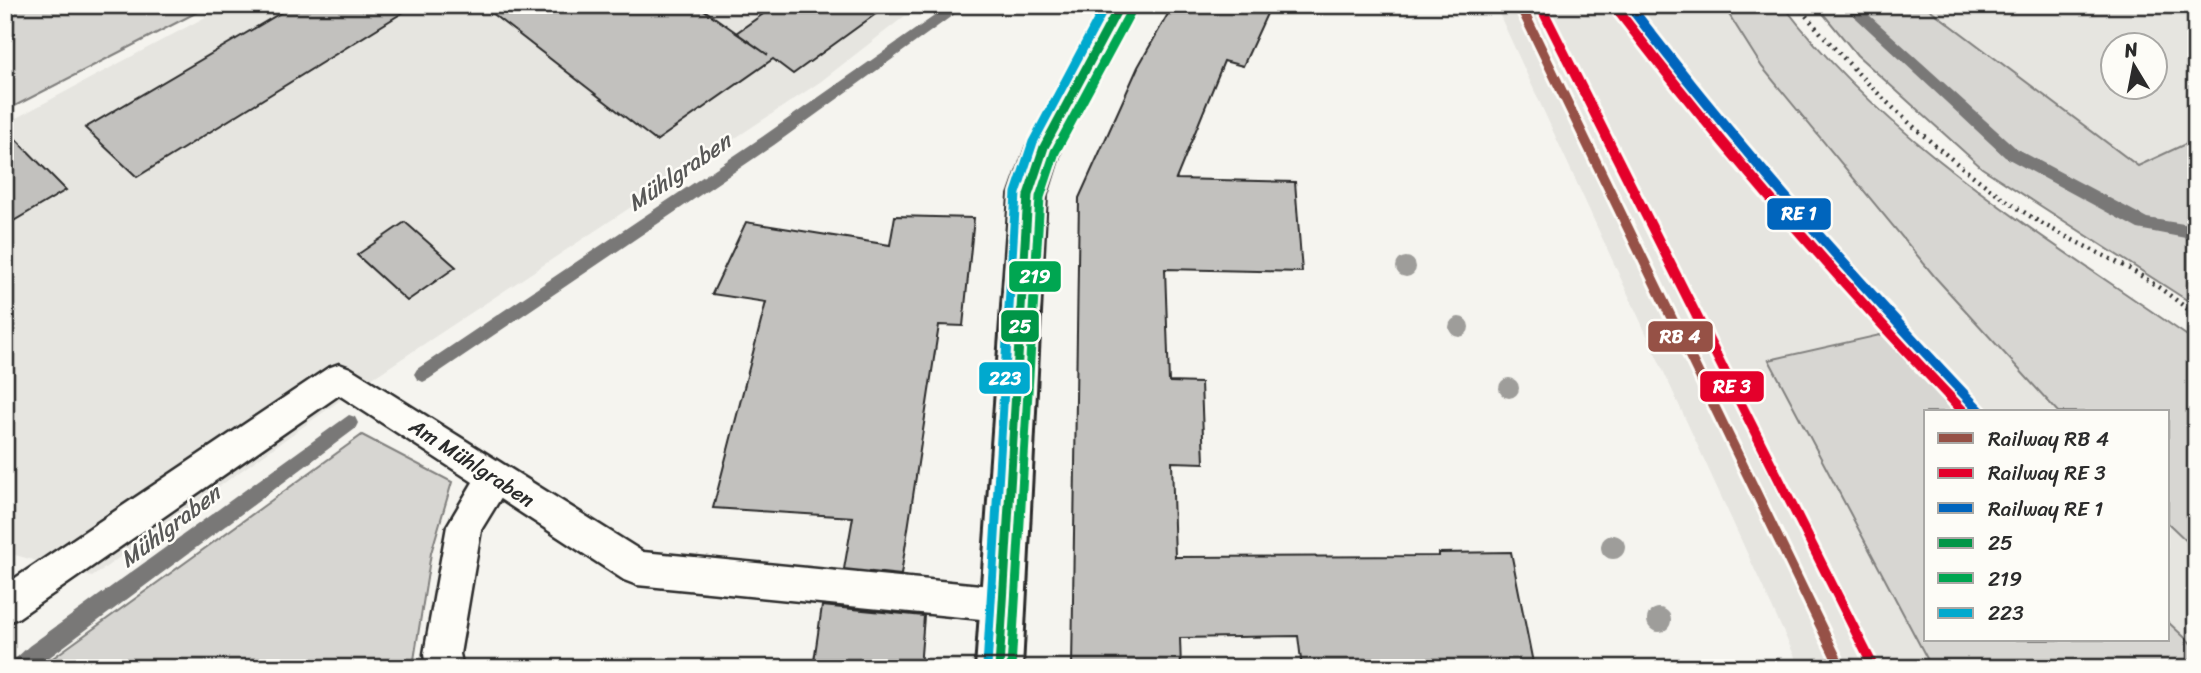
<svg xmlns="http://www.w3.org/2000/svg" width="2201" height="673" viewBox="0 0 2201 673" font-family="Sriracha,sans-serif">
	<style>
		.built { fill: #e6e5e0; fill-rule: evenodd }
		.green { fill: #d7d6d2; stroke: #81807e; stroke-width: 2 }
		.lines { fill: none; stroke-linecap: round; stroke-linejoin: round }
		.stream { fill: #797877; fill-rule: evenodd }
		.building { fill: #c2c1be; stroke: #2b2b2b; stroke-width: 2 }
		.lane-casing { stroke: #2b2b2b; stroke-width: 5 }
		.street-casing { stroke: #2b2b2b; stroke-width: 6 }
		.path { stroke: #2b2b2b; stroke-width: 4.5; stroke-dasharray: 2 5; stroke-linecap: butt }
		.lane { fill: #fdfcf7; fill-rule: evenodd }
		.street { fill: #fdfcf7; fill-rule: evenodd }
		.bus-1-casing { stroke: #fdfcf7; stroke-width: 14 }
		.bus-2-casing { stroke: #fdfcf7; stroke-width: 14 }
		.bus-3-casing { stroke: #fdfcf7; stroke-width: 14 }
		.bus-1 { stroke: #009647; stroke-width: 9 }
		.bus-2 { stroke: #00a651; stroke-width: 9 }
		.bus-3 { stroke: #00a9ce; stroke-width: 9 }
		.rail-1-casing { stroke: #fdfcf7; stroke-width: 16 }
		.rail-2-casing { stroke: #fdfcf7; stroke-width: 16 }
		.rail-3-casing { stroke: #fdfcf7; stroke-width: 16 }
		.rail-1 { stroke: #965146; stroke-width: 10 }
		.rail-2 { stroke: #e4002b; stroke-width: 10 }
		.rail-3 { stroke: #0065bd; stroke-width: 10 }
		.tree { fill: #9e9d9a }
		.labels { text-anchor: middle; stroke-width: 5; stroke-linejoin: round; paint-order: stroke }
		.street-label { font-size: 21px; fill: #2b2b2b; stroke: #fdfcf7 }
		.water-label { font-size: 23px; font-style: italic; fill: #585857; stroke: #fdfcf7 }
		.line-badge { stroke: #fdfcf7; stroke-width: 2.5 }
		.badge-label { font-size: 19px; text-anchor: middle; font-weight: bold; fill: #fff }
	</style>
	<rect width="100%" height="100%" fill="#f5f4ef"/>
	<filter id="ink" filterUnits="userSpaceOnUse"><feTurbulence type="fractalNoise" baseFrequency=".0143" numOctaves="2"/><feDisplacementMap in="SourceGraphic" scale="14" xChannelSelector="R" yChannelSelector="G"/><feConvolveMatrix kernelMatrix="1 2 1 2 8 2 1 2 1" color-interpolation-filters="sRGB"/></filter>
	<g filter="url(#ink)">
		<g class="built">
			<polygon points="228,5 919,5 820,82 356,389 92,577 5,552 5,124"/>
			<polygon points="1495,5 1723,5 1762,67 1935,277 2058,412 1959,412 1883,334 1770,360 1932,668 1800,668"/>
			<path d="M1924,5H2196V139L2138,166ZM2114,46H2156V88H2114Z"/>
			<polygon points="2168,523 2196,550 2196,648 2168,622"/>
		</g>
		<g class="green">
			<polygon points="5,5 211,5 5,111"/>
			<path d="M1723,5H1783C1892,148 2051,240 2196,342V550L2168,523V412H2058L1935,277L1762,67Z"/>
			<polygon points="1816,5 1924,5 2138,166 2196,139 2196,306 1982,168 1857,55"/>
			<polygon points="1884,334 1959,412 1926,412 1926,640 2168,640 2168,622 2196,648 2196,668 1932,668 1769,360"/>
			<polygon points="362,435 452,482 431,553 414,660 415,668 39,668"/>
		</g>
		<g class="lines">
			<g class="stream">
				<polygon points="950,5 967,5 774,145 429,379 423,382 417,379 414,374 417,369 762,137"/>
				<polygon points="1842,5 1858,5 2017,149 2147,218 2196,226 2196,240 2138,229 2005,157"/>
				<polygon points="349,415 355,417 358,423 355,429 35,668 10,668 13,661 29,646"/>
			</g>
		</g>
		<g class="building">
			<polygon points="294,5 415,5 137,177 85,128"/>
			<polygon points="481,5 697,5 768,55 736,33 776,5 888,5 793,74 773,59 656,141"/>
			<polygon points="1173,5 1271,5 1243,66 1224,61 1176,179 1295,182 1302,272 1165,269 1169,382 1201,383 1204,463 1172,462 1175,557 1439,556 1439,553 1511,552 1534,668 1302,668 1298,636 1180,638 1181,668 1072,668 1079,198 1138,67"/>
			<polygon points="5,128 66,190 5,226"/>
			<polygon points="895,216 974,218 963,326 939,325 901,575 844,569 853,517 713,508 766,302 712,294 746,222 890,245"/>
			<polygon points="405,222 456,267 407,301 357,255"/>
			<polygon points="822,606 924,616 920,668 813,668"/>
		</g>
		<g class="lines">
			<g class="lane-casing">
				<polygon id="lane" points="339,364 350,368 643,552 1001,587 1014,592 1019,604 1014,616 1001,621 637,585 624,580 500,499 481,530 460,654 463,668 426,668 424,654 447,526 473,482 339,395 18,618 5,623 5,585 328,368"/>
			</g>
			<g class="street-casing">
				<polygon id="street" points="1104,5 1136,5 1061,147 1046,195 1022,668 976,668 1010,195 1027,147"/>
			</g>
			<path class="path" d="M1797,5C1865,87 1943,160 2033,218C2062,236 2092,249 2122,265C2149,279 2173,297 2196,316"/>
			<use href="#lane" class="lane"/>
			<use href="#street" class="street"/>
			<g class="bus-1-casing">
				<polyline id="bus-1" points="999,668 1028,195 1044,147 1120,5"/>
			</g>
			<g class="bus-2-casing">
				<polyline id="bus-2" points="1011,668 1040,197 1055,152 1131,11"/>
			</g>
			<g class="bus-3-casing">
				<polyline id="bus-3" points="987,667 1016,193 1033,142 1106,5"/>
			</g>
			<use href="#bus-1" class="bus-1"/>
			<use href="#bus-2" class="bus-2"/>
			<use href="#bus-3" class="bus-3"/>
			<g class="rail-1-casing">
				<polyline id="rail-1" points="1520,5 1841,668"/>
			</g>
			<g class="rail-2-casing">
				<g id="rail-2">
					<polyline points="1543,11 1874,668"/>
					<path d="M1619,12C1726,152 1842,284 1964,412"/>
				</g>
			</g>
			<g class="rail-3-casing">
				<path id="rail-3" d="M1629,5C1738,148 1857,281 1981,412"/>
			</g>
			<use href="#rail-1" class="rail-1"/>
			<use href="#rail-2" class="rail-2"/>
			<use href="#rail-3" class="rail-3"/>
		</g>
		<g class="tree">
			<circle cx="1406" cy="267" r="10"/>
			<circle cx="1459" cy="327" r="10"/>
			<circle cx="1509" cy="388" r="10"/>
			<circle cx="1613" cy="547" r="12"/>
			<circle cx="1659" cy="620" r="12"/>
		</g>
	</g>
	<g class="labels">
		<g class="street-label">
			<text transform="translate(472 463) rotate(33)" y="7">Am Mühlgraben</text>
		</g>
		<g class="water-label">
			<text transform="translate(679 172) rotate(-34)" y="8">Mühlgraben</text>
			<text transform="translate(170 526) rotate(-37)" y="8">Mühlgraben</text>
		</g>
	</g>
	<g class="line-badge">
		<rect x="1766" y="197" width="66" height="34" rx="7" fill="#0065bd"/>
		<rect x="1008" y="260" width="54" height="33" rx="7" fill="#00a651"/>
		<rect x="1000" y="309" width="40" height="34" rx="7" fill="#009647"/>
		<rect x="1647" y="320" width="67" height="33" rx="7" fill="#965146"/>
		<rect x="978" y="361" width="53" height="34" rx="7" fill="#00a9ce"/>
		<rect x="1699" y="370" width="66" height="33" rx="7" fill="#e4002b"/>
	</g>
	<g class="badge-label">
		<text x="1799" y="220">RE 1</text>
		<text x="1035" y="283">219</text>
		<text x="1020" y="333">25</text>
		<text x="1680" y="343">RB 4</text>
		<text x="1005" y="385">223</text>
		<text x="1732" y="393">RE 3</text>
	</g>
	<rect width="2201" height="673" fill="none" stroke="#fdfcf7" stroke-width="28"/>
	<rect x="14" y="14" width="2173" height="645" fill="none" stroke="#2b2b2b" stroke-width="2.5" filter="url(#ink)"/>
	<rect x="1924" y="410" width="245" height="231" fill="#fdfcf7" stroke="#a9a8a5" stroke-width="2"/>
	<rect x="1938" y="433" width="35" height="10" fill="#965146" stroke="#a9a8a5" stroke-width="2"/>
	<text x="1988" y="446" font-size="21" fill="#2b2b2b">Railway RB 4</text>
	<rect x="1938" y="468" width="35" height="10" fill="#e4002b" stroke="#a9a8a5" stroke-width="2"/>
	<text x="1988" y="480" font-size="21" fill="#2b2b2b">Railway RE 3</text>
	<rect x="1938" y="503" width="35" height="10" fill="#0065bd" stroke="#a9a8a5" stroke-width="2"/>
	<text x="1988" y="516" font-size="21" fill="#2b2b2b">Railway RE 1</text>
	<rect x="1938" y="538" width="35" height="10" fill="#009647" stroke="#a9a8a5" stroke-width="2"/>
	<text x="1988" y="550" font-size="21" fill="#2b2b2b">25</text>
	<rect x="1938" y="573" width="35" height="10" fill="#00a651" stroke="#a9a8a5" stroke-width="2"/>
	<text x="1988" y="586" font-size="21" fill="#2b2b2b">219</text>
	<rect x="1938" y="608" width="35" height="10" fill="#00a9ce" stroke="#a9a8a5" stroke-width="2"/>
	<text x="1988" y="620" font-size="21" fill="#2b2b2b">223</text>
	<g transform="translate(2134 66) rotate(350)"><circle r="33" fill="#fdfcf7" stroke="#a9a8a5" stroke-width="2"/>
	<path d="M0-5L12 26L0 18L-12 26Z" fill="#2b2b2b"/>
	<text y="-10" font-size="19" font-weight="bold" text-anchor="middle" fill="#2b2b2b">N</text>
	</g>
</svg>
